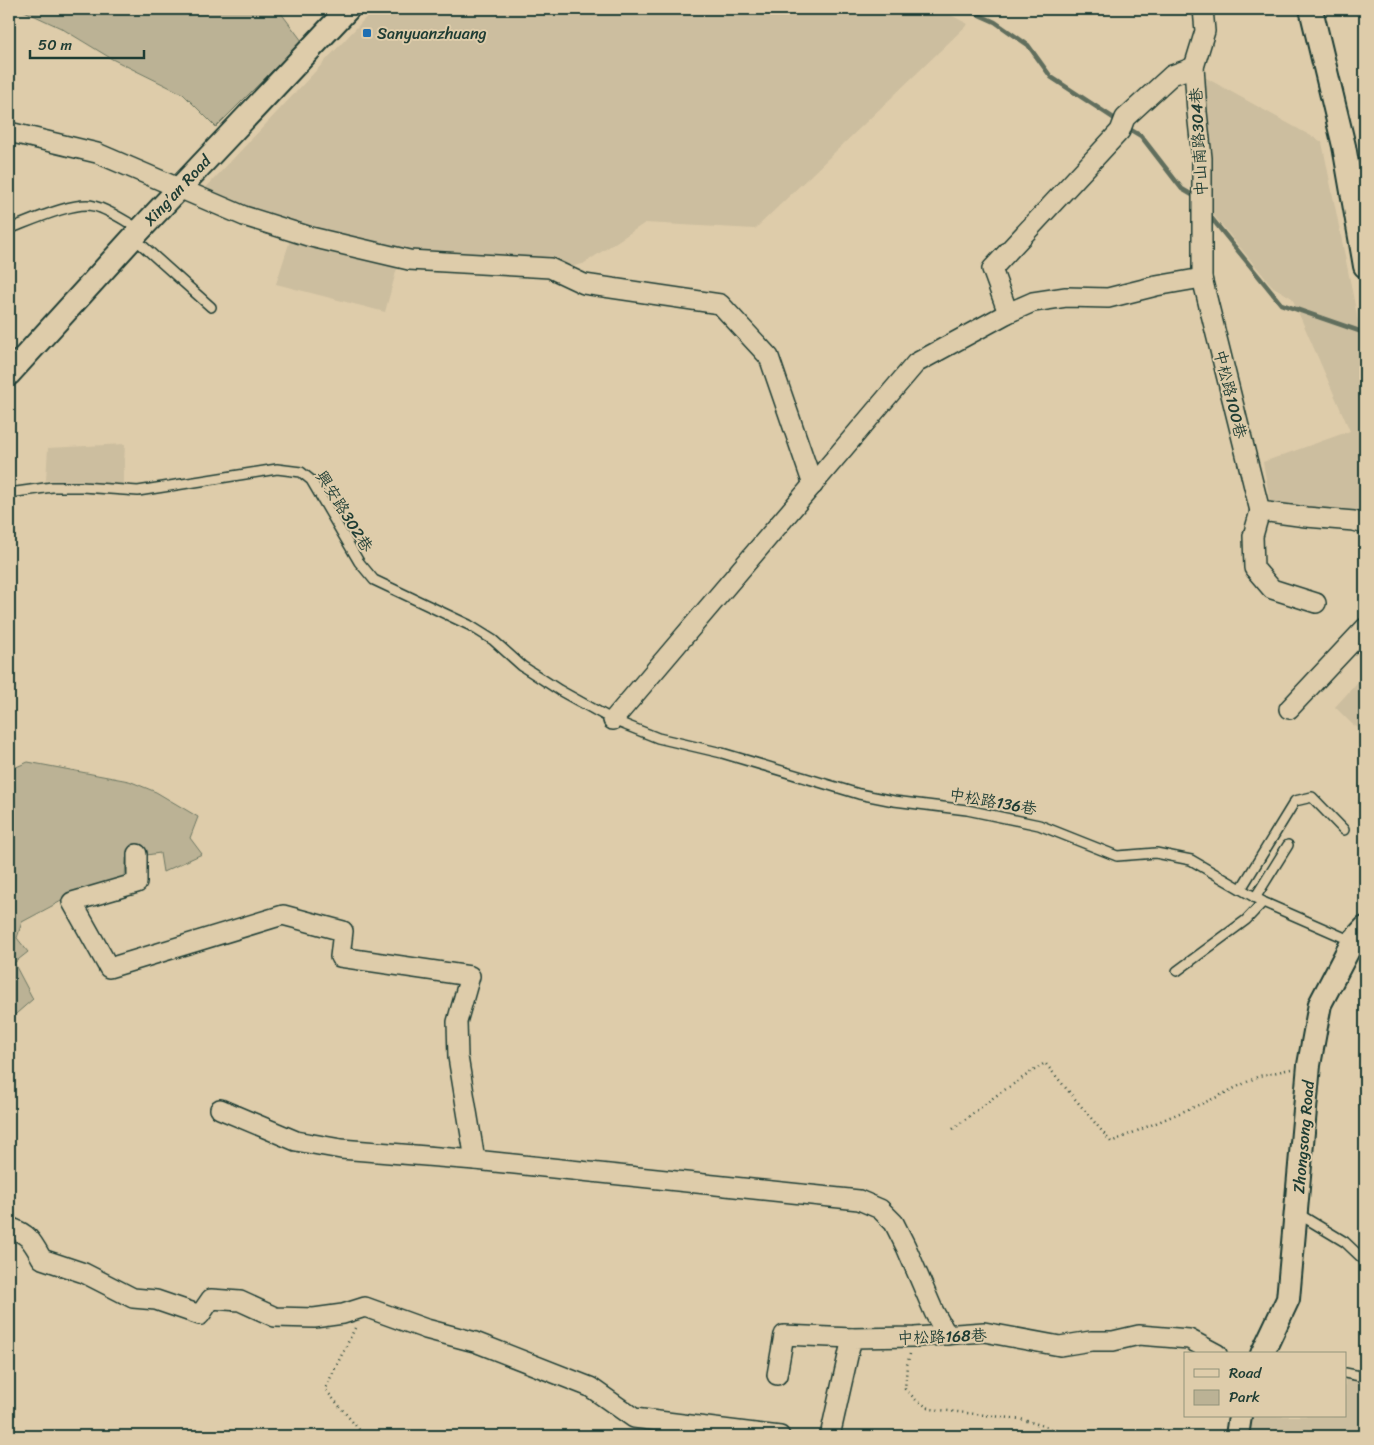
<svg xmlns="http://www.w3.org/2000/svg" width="1374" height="1445" viewBox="0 0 1374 1445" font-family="Sriracha,'LXGW WenKai TC',sans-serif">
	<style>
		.built { fill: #ccbe9f }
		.green { fill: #bbb295; stroke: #6d7864 }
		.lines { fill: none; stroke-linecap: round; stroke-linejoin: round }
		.stream { stroke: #606e5d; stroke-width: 4.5 }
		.service-casing { stroke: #1f3d34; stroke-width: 12 }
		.minor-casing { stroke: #1f3d34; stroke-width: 22 }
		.tertiary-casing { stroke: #1f3d34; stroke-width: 26 }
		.path { stroke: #1f3d34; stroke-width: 2.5; stroke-dasharray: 1 4; stroke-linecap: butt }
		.service { stroke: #deccaa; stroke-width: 9 }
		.minor { stroke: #deccaa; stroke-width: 19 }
		.tertiary { stroke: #deccaa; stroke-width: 22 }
		.poi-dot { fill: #1f6fb2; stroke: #deccaa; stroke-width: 2 }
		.labels { text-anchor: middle; stroke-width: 4; stroke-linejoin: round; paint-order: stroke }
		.poi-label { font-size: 16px; fill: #1f3d34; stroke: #deccaa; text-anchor: start }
		.street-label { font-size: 16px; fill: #1f3d34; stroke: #deccaa }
	</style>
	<rect width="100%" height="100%" fill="#deccaa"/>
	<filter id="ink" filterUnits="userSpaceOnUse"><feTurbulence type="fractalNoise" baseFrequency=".02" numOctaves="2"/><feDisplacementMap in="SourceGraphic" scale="10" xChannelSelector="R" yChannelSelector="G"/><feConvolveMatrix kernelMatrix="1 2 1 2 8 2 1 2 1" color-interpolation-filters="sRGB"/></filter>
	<g filter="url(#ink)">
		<g class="built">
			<polygon points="374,9 939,9 968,24 755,229 645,223 583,264 565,268 399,261 385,312 276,284 294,228 199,195"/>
			<polygon points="1199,74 1322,142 1361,335 1365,346 1365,517 1271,508 1263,462 1350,431 1292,298 1272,286 1205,205"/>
			<polygon points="1365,153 1365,196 1357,154"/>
			<polygon points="125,444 123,487 46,480 48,448"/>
			<polygon points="1365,674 1365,732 1352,724 1335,707"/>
			<polygon points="1345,1379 1365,1380 1365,1436 1245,1436 1249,1416 1345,1416"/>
		</g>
		<g class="green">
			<polygon points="20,9 278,9 302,41 216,127 183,94 112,59 61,28"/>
			<polygon points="28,762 129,781 156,792 198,817 190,838 202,854 163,872 160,853 126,858 125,878 65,899 22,922 17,938 28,952 14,963 33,999 9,1020 9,770"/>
		</g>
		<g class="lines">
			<g class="stream">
				<polyline points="966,9 995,22 1028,45 1051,77 1118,121"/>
				<polyline points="1126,127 1141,136 1182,189 1194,196 1196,199"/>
				<polyline points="1209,215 1281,304 1365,333"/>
			</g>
			<g class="service-casing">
				<g id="service">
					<path d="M9,229C28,222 76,200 94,206C110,210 125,221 139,229"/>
					<polyline points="133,237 211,307"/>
					<polyline points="9,493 52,487 82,487 138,491 277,469 301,472 311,480 359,562 374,580 469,625 493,640 522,666 559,690 613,720 658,738 722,753 859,794 894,801 967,810 1039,825 1117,856 1156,853 1191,860 1263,902 1352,941"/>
					<polyline points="1241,889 1295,801 1312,797 1344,830"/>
					<polyline points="1255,898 1288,845"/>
					<polyline points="1177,971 1246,920 1263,902"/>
					<polyline points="1297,1213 1345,1242 1365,1261"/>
					<polyline points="1345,1373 1365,1377"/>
				</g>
			</g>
			<g class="minor-casing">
				<g id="minor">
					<polyline points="1203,9 1205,31 1194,67 1197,112 1202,158 1202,278 1260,511 1306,517 1354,521 1365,524"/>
					<polyline points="9,132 97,153 244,216 311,237 409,260 550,268 584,284 720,304 769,357 813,485"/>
					<polyline points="1008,313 992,269 1120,131 1125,118 1172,75 1194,67"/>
					<polyline points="1260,511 1253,536 1254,568 1272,589 1316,603"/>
					<polyline points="1289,709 1365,628"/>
					<polyline points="613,720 916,363 1008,313 1033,302 1066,297 1108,298 1156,286 1202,278"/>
					<polyline points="137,854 137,883 72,902 109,968 283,915 343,931 340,957 470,976 457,1022 458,1057 475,1160"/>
					<polyline points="220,1109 296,1141 341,1149 475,1160 859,1200 880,1209 894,1223 906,1247 934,1312 947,1335"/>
					<path d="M9,1227C29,1234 32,1241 42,1259L84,1273L133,1298L156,1300L200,1315L211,1299L240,1301L275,1317L314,1318L343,1314L365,1307L426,1329L475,1342L590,1387L634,1418L780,1436"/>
					<polyline points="777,1375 784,1335 852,1338"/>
					<polyline points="830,1436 852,1338 915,1337 984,1332 1060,1346 1091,1341 1113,1341 1139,1335 1189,1339 1217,1354"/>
				</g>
			</g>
			<g class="tertiary-casing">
				<g id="tertiary">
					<polyline points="1311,9 1344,146 1365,266"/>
					<polyline points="9,374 140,230 348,9"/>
					<polyline points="1262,1354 1288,1299 1309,1065 1320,1004 1353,941 1365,928"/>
					<polyline points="1237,1436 1240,1416"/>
				</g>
			</g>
			<g class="path">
				<polyline points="953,1129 994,1097 1045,1063 1111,1142 1215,1098 1259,1076 1291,1069"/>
				<polyline points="355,1328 325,1389 361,1432 368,1436"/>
				<polyline points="910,1354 907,1365 905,1389 917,1401 931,1409 1020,1419 1058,1430 1070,1436"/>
			</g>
			<use href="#service" class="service"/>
			<use href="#minor" class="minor"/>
			<use href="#tertiary" class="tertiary"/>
		</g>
	</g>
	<rect class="poi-dot" x="362" y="28" width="10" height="10" rx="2.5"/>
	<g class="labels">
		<g class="poi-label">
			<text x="377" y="39">Sanyuanzhuang</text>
		</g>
		<g class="street-label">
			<text transform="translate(1198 142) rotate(-93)" y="6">中山南路304巷</text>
			<text transform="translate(177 190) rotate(-47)" y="6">Xing’an Road</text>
			<text transform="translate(1231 394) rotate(76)" y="6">中松路100巷</text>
			<text transform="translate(345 511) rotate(58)" y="6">興安路302巷</text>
			<text transform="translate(993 801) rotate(10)" y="6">中松路136巷</text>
			<text transform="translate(1303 1137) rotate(-85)" y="6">Zhongsong Road</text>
			<text transform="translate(942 1336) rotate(-2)" y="6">中松路168巷</text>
		</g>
	</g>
	<rect width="1374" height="1445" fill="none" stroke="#deccaa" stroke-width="30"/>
	<rect x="15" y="15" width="1344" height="1415" fill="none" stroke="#1f3d34" stroke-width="2" filter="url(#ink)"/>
	<rect x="1184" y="1352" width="162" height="65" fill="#deccaa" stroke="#92937b"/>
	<rect x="1194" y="1369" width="25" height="8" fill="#deccaa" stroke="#92937b"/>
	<text x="1229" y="1378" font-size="15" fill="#1f3d34">Road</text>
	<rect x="1194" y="1390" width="25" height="15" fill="#bbb295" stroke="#92937b"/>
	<text x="1229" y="1402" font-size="15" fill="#1f3d34">Park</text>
	<path d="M30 50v8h114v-8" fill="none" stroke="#1f3d34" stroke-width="2.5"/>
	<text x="38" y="50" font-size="15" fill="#1f3d34" stroke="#deccaa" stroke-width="4" paint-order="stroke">50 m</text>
</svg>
